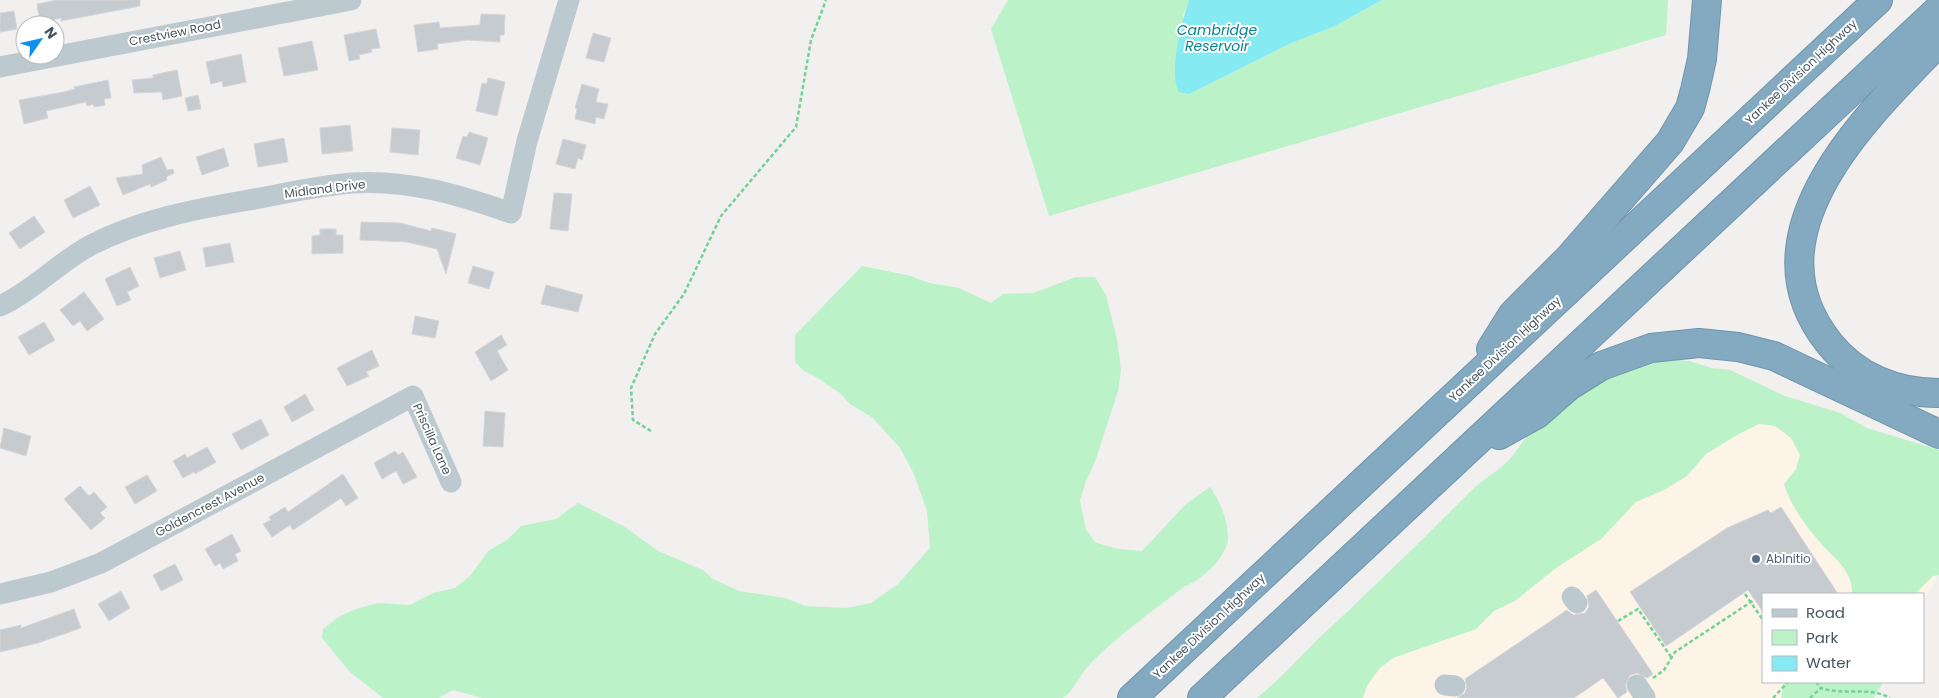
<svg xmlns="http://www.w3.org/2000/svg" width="1939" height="698" viewBox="0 0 1939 698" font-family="Poppins,sans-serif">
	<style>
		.commercial { fill: #fdf4e8 }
		.green { fill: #bbf2c8 }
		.water { fill: #85eaf1 }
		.building { fill: #c6cbcf; stroke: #d3d6db }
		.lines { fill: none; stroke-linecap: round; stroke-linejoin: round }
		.highway-casing { stroke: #6f95ad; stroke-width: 30 }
		.path { stroke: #71d294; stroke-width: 2.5; stroke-dasharray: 4 2.5; stroke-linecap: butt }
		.minor { stroke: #bcc9cf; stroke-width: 21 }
		.highway { stroke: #84aac1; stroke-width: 28 }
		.service-dot { fill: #5c6f8a; stroke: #fff; stroke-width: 2 }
		.labels { text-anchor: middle; stroke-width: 4; stroke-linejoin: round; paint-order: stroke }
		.street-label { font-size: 12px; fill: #46565e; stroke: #fff }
		.service-label { font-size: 12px; fill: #4e5e75; stroke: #fff; text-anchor: start }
		.water-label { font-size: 14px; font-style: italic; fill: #06828a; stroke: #fff }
	</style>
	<rect width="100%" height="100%" fill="#f2efef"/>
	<polygon class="commercial" points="1734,400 1939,497 1939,574 1923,602 1923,594 1763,594 1763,682 1878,682 1869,698 1315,698"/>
	<g class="green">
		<polygon points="1008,0 1189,0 1183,16 1189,94 1291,43 1335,26 1382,0 1668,0 1666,35 1049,216 991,29"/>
		<path d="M862,266L911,276L929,283L959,288L991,303L1003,294L1033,293L1076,277H1095L1106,295L1117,339L1121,370L1118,391L1095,462L1086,481L1080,500L1086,530L1096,543L1119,549L1142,551L1186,504L1210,487C1220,501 1228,520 1228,538C1228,556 1201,581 1185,586C1153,611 1118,635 1089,665C1080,674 1074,691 1063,698H482L453,690L439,698H383L350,672L322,638L323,629L337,618L353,610L377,603L410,605L433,593L455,588L470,576L488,551L508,539L521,526L556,519L578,503L625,527L658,551L703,570L713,579L739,591L785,598L805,606L847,608L871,603L898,584L930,548L927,511L914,474L900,448L873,418L850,404L840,393L816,377L804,371L795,362V335Z"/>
		<path d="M1666,359L1689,361L1712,368L1730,370L1785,396L1840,413L1867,428L1939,450V575L1933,576L1915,594H1852C1854,570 1831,556 1818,540C1804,524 1790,504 1784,484L1796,469L1800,455L1791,438L1775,426L1759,424L1737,435L1706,454L1687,476L1666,489L1636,502L1601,539L1556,568L1515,601L1494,611L1476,629L1393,658L1379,669L1367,686L1363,698H1257C1279,680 1297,660 1317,640C1370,591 1421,541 1472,490C1483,479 1497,472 1508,461C1516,453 1521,443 1529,434C1565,396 1613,367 1666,359Z"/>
		<polygon points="1784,682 1883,682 1874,698 1781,698"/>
	</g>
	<path class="water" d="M1189,0H1382L1335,26L1291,43L1189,94L1179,92C1168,73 1182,21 1189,0Z"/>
	<g class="building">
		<polygon points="57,0 140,0 140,6 61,21 61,18 40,22 37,4"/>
		<polygon points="14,11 17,29 0,32 0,13"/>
		<polygon points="481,14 505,15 504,35 500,35 500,42 468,40 437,44 438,49 418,52 414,25 439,22 440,28 480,25"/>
		<polygon points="376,29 380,48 371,49 372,52 359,55 360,59 349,61 344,35"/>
		<polygon points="593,33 611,38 604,62 586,58"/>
		<polygon points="312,41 318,70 284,76 278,48"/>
		<polygon points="241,54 246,82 223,87 222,81 211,84 206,62"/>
		<polygon points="177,70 182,96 163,100 162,92 134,93 132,80 153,78 153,75"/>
		<polygon points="488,78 505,82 497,116 476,111 482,83 487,84"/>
		<polygon points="108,80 111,98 104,99 105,105 94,107 93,104 87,106 86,102 46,111 48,118 24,124 19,100 64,92 75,89 74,87"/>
		<polygon points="582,84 599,89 596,102 608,104 604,119 596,117 595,124 575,119 577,109 575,108"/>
		<polygon points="198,95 201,109 188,111 185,98"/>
		<polygon points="350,125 353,151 322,154 320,128"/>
		<polygon points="392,128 420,130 418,155 390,152"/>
		<polygon points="469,132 488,138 480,165 456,158 463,136 467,137"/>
		<polygon points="284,138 288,162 258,167 254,144"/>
		<polygon points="563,139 586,145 582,160 578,158 575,169 556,164"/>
		<polygon points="224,148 229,166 202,175 196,157"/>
		<polygon points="161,157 167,170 173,169 174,173 166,177 167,180 151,187 150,184 123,195 116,178 143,174 142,165"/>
		<polygon points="90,186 100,205 73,218 64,200"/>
		<polygon points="554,193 572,194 568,231 550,229"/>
		<polygon points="34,216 45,232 20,249 9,233"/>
		<polygon points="361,222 400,223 431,231 432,228 456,234 446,274 437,249 407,242 360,240"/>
		<polygon points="320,229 336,229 336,235 343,235 343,253 312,254 312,236 320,235"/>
		<polygon points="230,243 234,262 206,267 203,248"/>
		<polygon points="180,251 186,270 160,278 154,258"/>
		<polygon points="473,266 494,272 489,289 468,283"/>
		<polygon points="130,267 139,286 127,292 131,300 117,306 105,279"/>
		<polygon points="546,285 583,295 578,312 541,304"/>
		<polygon points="84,292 104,319 87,331 80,321 73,326 60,310"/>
		<polygon points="415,316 439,321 435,338 412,334"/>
		<polygon points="44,322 55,340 29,355 18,337"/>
		<polygon points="501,335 507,345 497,351 508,370 491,381 475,352"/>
		<polygon points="372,350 379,366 366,372 369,376 347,386 337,368"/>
		<polygon points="305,394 314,410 292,422 284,407"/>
		<polygon points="485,411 505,413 503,447 483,446"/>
		<polygon points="261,419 269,435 241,450 232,434"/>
		<polygon points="4,428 31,436 26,456 0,448"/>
		<polygon points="207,447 216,462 195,474 194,472 183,478 173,461 185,454 187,458"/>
		<polygon points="395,451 398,455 403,452 417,477 403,484 396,471 382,479 374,463"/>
		<polygon points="343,474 358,498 346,506 341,498 293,530 290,525 272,537 263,524 271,520 269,517 285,507 288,512"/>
		<polygon points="147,475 157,491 135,504 125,487"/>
		<polygon points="80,486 89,496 94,492 107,507 100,513 105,518 91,530 64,499"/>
		<polygon points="1781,507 1838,594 1763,594 1763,612 1748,590 1666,646 1630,592 1727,528 1768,510 1771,513"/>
		<polygon points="232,534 241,551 235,554 238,561 223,569 220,563 215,566 205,549"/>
		<polygon points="175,564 183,580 161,591 153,575"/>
		<polygon points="1596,590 1653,674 1647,678 1637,673 1630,675 1625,685 1627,692 1618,698 1603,678 1574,698 1457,698 1465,693 1467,687 1465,679 1567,610 1573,615 1585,613 1589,607 1587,596"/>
		<polygon points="121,591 130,608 109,621 98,604"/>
		<polygon points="74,609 81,628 38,643 0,652 0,630 21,625 21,628"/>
	</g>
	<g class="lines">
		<g class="highway-casing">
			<g id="highway">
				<path d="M1939,42C1867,116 1742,234 1829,343C1856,377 1896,393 1939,393"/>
				<polyline points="1491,349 1513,314 1569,258 1670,142 1690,108 1695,90 1702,59 1707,0"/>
				<polyline points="1499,435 1537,414 1569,386 1601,366 1651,348 1699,343 1738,347 1774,356 1939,434"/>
				<polyline points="1132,698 1878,0"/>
				<polyline points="1202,698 1939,9"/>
			</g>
		</g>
		<g class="path">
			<polyline points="651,431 633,420 631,388 655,334 684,294 721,216 796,127 811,40 826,0"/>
			<polyline points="1745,594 1763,620"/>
			<polyline points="1618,621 1638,609 1671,657"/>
			<polyline points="1653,678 1664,670 1675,652 1754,600"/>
			<polyline points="1816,682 1821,688"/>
			<polyline points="1773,698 1788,682"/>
			<path d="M1810,698L1821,688C1843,696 1870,686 1890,698"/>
		</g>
		<g class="minor">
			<polyline points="0,67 351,0"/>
			<path d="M0,306C34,290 59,262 91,245C140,220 191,210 243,201C279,195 315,186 352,183C407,179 460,195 511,213L527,141L569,0"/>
			<polyline points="0,594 51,582 101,563 413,396 451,482"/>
			<polyline points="1572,597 1577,603"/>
			<polyline points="1445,685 1455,686"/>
			<polyline points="1637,685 1645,697"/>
		</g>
		<use href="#highway" class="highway"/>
	</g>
	<circle class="service-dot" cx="1756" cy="559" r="5"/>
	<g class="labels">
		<g class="street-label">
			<text transform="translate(175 33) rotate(-11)" y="4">Crestview Road</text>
			<text transform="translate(1801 72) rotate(-43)" y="4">Yankee Division Highway</text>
			<text transform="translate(325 189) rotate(-7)" y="4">Midland Drive</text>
			<text transform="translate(1505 349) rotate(-43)" y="4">Yankee Division Highway</text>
			<text transform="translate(432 439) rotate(66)" y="4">Priscilla Lane</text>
			<text transform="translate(210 505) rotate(-28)" y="4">Goldencrest Avenue</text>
			<text transform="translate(1209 626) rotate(-43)" y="4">Yankee Division Highway</text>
		</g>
		<g class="service-label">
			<text x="1766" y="563">AbInitio</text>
		</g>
		<g class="water-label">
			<text x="1217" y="35">Cambridge<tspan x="1217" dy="16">Reservoir</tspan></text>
		</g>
	</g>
	<rect x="1762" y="593" width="162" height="90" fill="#ffffff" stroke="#b5bbbf"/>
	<rect x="1772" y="609" width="25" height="8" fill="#bcc9cf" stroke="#b5bbbf"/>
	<text x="1806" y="618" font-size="15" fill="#46565e">Road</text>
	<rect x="1772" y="630" width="25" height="15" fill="#bbf2c8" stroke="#b5bbbf"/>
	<text x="1806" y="643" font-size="15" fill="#46565e">Park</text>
	<rect x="1772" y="656" width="25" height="15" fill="#85eaf1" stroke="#b5bbbf"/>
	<text x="1806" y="668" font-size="15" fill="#46565e">Water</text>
	<g transform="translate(40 40) rotate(56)"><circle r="24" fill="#ffffff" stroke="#b5bbbf"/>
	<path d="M0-4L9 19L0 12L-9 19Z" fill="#0e8fed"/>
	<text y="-8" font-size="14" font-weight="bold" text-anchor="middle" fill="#46565e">N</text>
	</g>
</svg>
